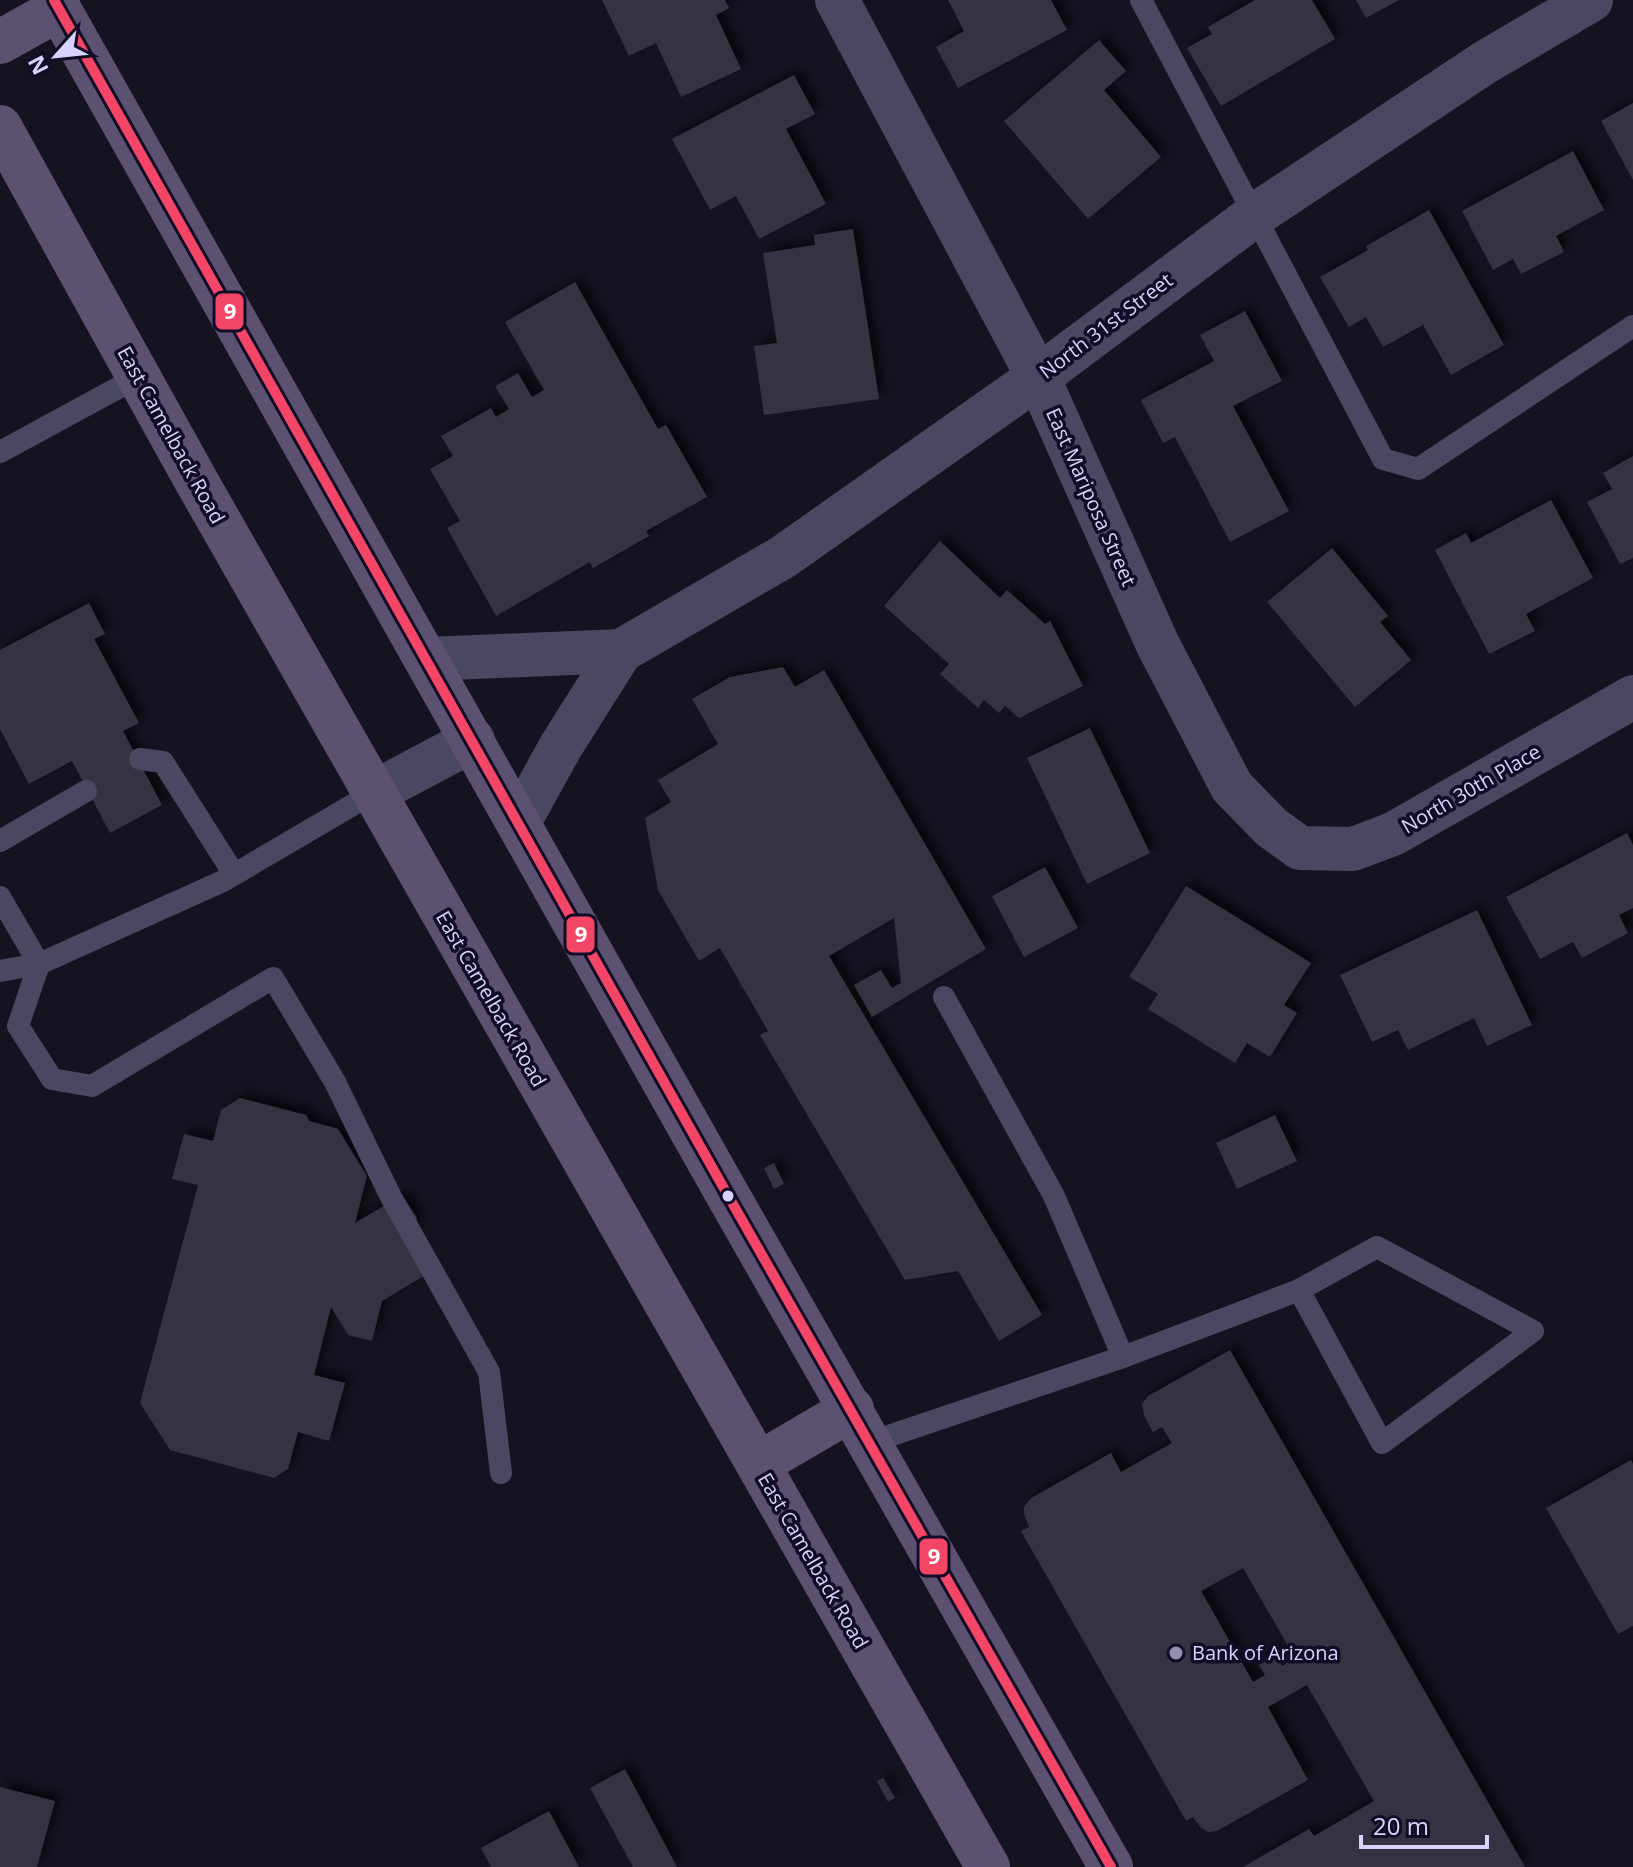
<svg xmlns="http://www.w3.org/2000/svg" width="1633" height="1867" viewBox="0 0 1633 1867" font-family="'Open Sans',sans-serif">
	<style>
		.building { fill: #343143; fill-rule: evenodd; filter: url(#shadow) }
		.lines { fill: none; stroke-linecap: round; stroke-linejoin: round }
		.lane { stroke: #494762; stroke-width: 22 }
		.street { stroke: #494762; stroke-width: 44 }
		.primary { stroke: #5d5172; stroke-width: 44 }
		.bus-1-casing { stroke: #120d26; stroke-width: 16 }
		.bus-1 { stroke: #f34667; stroke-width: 10 }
		.bus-dot { fill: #d9d2ff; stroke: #120d26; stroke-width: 3 }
		.poi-dot { fill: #958fb1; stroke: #120d26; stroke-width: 3 }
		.labels { text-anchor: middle; stroke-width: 7; stroke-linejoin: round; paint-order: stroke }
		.street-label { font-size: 20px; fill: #d9d2ff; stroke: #120d26 }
		.poi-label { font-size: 20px; fill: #d9d2ff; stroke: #120d26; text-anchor: start }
		.line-badge { stroke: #120d26; stroke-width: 3 }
		.badge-label { font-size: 22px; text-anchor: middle; font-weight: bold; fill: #fff }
	</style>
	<defs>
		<filter id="shadow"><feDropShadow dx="7" dy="-7" stdDeviation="4" flood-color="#0009"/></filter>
	</defs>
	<rect width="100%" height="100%" fill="#161320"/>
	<g class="building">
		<polygon points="602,0 725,0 729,8 716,15 741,69 681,97 656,43 629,56"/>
		<polygon points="948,0 1051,0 1067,30 958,88 936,47 964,31"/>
		<polygon points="1255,0 1312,0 1335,39 1221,106 1187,48 1212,34 1208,27"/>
		<polygon points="1356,0 1399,0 1366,18"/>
		<polygon points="1099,40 1126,71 1104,90 1161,157 1088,219 1004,121"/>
		<polygon points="794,75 815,114 786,129 826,204 759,239 736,196 710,210 672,139"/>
		<polygon points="1633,103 1633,180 1601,121"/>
		<polygon points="1573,151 1604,210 1556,236 1564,252 1521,274 1513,259 1493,270 1462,211"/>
		<polygon points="1429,210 1504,345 1451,375 1423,325 1383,347 1366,317 1349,327 1320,277 1368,250 1366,246"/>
		<polygon points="853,229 879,399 764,415 754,346 777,343 763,253 815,245 814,235"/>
		<polygon points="575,282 658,429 666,425 707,497 646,531 649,536 593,568 590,562 496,616 447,528 460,521 430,469 453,456 441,436 491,408 496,417 509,409 495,386 518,373 532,397 544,390 505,322"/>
		<polygon points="1245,311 1282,381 1233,406 1289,511 1230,542 1175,437 1163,443 1141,400 1214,361 1200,335"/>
		<polygon points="1633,456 1633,558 1620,564 1587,502 1612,489 1603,473"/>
		<polygon points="1551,500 1593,578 1526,614 1535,631 1489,654 1435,550 1466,533 1471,543"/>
		<polygon points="940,541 1000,598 1007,590 1045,624 1050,621 1083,686 1019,718 1005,706 999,713 984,700 978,708 940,674 949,664 884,606"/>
		<polygon points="1332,548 1388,616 1380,622 1411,660 1355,707 1267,602"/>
		<polygon points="89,603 105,634 94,639 139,723 123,731 162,805 110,833 72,761 29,784 0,729 0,650"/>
		<polygon points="783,667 795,687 824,670 986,949 872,1017 854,985 881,970 892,988 901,983 894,918 829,956 1042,1315 999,1341 958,1271 905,1280 760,1035 768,1031 720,948 699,961 658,890 645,818 671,802 658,780 718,744 692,699 730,677"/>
		<polygon points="1090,728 1150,853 1087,884 1027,758"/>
		<polygon points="1627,833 1633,845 1633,908 1619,915 1628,933 1582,958 1573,942 1540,959 1506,897"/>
		<polygon points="1045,867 1078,928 1024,957 992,896"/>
		<polygon points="1186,886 1311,963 1284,1005 1297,1013 1270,1057 1247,1043 1235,1063 1148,1009 1158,994 1129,977"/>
		<polygon points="1477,910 1532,1025 1487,1046 1474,1018 1408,1050 1398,1030 1372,1042 1340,975"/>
		<polygon points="240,1098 306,1115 309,1121 338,1129 367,1176 355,1223 402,1195 417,1218 412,1239 432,1271 382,1301 372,1341 348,1335 331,1307 314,1375 345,1383 329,1441 298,1432 288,1469 274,1478 170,1450 140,1403 198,1185 172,1179 184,1134 213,1141 221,1110"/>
		<polygon points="1275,1115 1297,1161 1237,1189 1216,1143"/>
		<polygon points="774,1163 784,1184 774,1189 764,1168"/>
		<path d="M1230,1350L1525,1867H1243L1309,1829L1314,1836L1374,1801L1307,1685L1268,1707L1308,1780L1217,1831L1208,1832L1201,1828L1193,1817L1186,1821L1021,1531L1029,1527L1024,1514V1507L1031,1498L1111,1453L1121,1472L1172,1443L1162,1427L1153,1432L1144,1415L1142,1404L1148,1396ZM1243,1568L1295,1658L1282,1666L1276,1655L1259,1665L1265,1675L1253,1682L1201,1591Z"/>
		<polygon points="1631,1460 1633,1464 1633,1626 1618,1634 1546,1508"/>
		<polygon points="625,1769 677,1867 633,1867 590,1788"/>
		<polygon points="883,1778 895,1798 888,1802 877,1781"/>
		<polygon points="0,1787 55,1801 37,1867 0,1867"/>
		<polygon points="549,1811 579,1867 491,1867 481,1848"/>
	</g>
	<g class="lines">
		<g class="lane">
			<polyline points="1141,0 1383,459 1418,469 1633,326"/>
			<polyline points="0,452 138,377"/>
			<polyline points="140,759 163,762 234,874"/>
			<polyline points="0,841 86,791"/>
			<polyline points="0,897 39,964 18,1026 52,1079 92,1086 273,978 335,1082 391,1197 489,1372 501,1473"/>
			<polyline points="0,971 39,964 223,881 373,793"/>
			<polyline points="944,997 1054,1196 1123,1357"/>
			<polyline points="871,1442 1123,1357 1234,1315 1299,1290 1377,1247 1533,1331 1382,1443 1299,1290"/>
		</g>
		<g class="street">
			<polyline points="837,0 1038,377 1158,645 1232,787 1271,827 1300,848 1353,849 1393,834 1633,697"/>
			<polyline points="427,659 621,651"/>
			<polyline points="373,793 473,740"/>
			<polyline points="519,822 561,746 621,651 783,557 1038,377 1255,215 1484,63 1591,0"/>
		</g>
		<g class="primary">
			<polyline points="54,0 726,1192 1111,1867"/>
			<polyline points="0,42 59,9"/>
			<polyline points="0,127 198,484 988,1867"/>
			<polyline points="758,1464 852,1409"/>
		</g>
		<g class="bus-1-casing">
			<polyline id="bus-1" points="54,0 726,1192 1111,1867"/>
		</g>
		<use href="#bus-1" class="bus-1"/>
	</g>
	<circle class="bus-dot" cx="728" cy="1196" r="7"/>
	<circle class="poi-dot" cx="1176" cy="1653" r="8"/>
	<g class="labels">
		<g class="street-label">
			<text transform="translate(1106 326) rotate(-37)" y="7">North 31st Street</text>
			<text transform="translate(171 435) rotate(61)" y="7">East Camelback Road</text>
			<text transform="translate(1091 497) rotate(66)" y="7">East Mariposa Street</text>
			<text transform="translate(1471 789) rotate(-30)" y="7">North 30th Place</text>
			<text transform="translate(491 999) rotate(60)" y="7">East Camelback Road</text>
			<text transform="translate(813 1561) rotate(60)" y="7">East Camelback Road</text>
		</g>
		<g class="poi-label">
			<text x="1192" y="1660">Bank of Arizona</text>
		</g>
	</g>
	<g class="line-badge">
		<rect x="214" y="292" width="31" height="39" rx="8" fill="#f34667"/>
		<rect x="565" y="915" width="31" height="39" rx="8" fill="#f34667"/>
		<rect x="918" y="1537" width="31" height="39" rx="8" fill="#f34667"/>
	</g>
	<g class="badge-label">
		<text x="230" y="319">9</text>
		<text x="581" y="942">9</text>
		<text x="934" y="1564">9</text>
	</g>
	<g transform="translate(56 56) rotate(243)" stroke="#120d26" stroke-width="6" paint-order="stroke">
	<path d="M0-6L14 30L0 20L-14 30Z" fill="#d9d2ff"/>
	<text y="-12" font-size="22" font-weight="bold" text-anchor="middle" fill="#d9d2ff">N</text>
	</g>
	<path d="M1361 1835v12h126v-12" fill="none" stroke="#d9d2ff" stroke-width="4"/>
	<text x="1373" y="1835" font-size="24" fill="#d9d2ff" stroke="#120d26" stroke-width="6" paint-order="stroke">20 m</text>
</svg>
